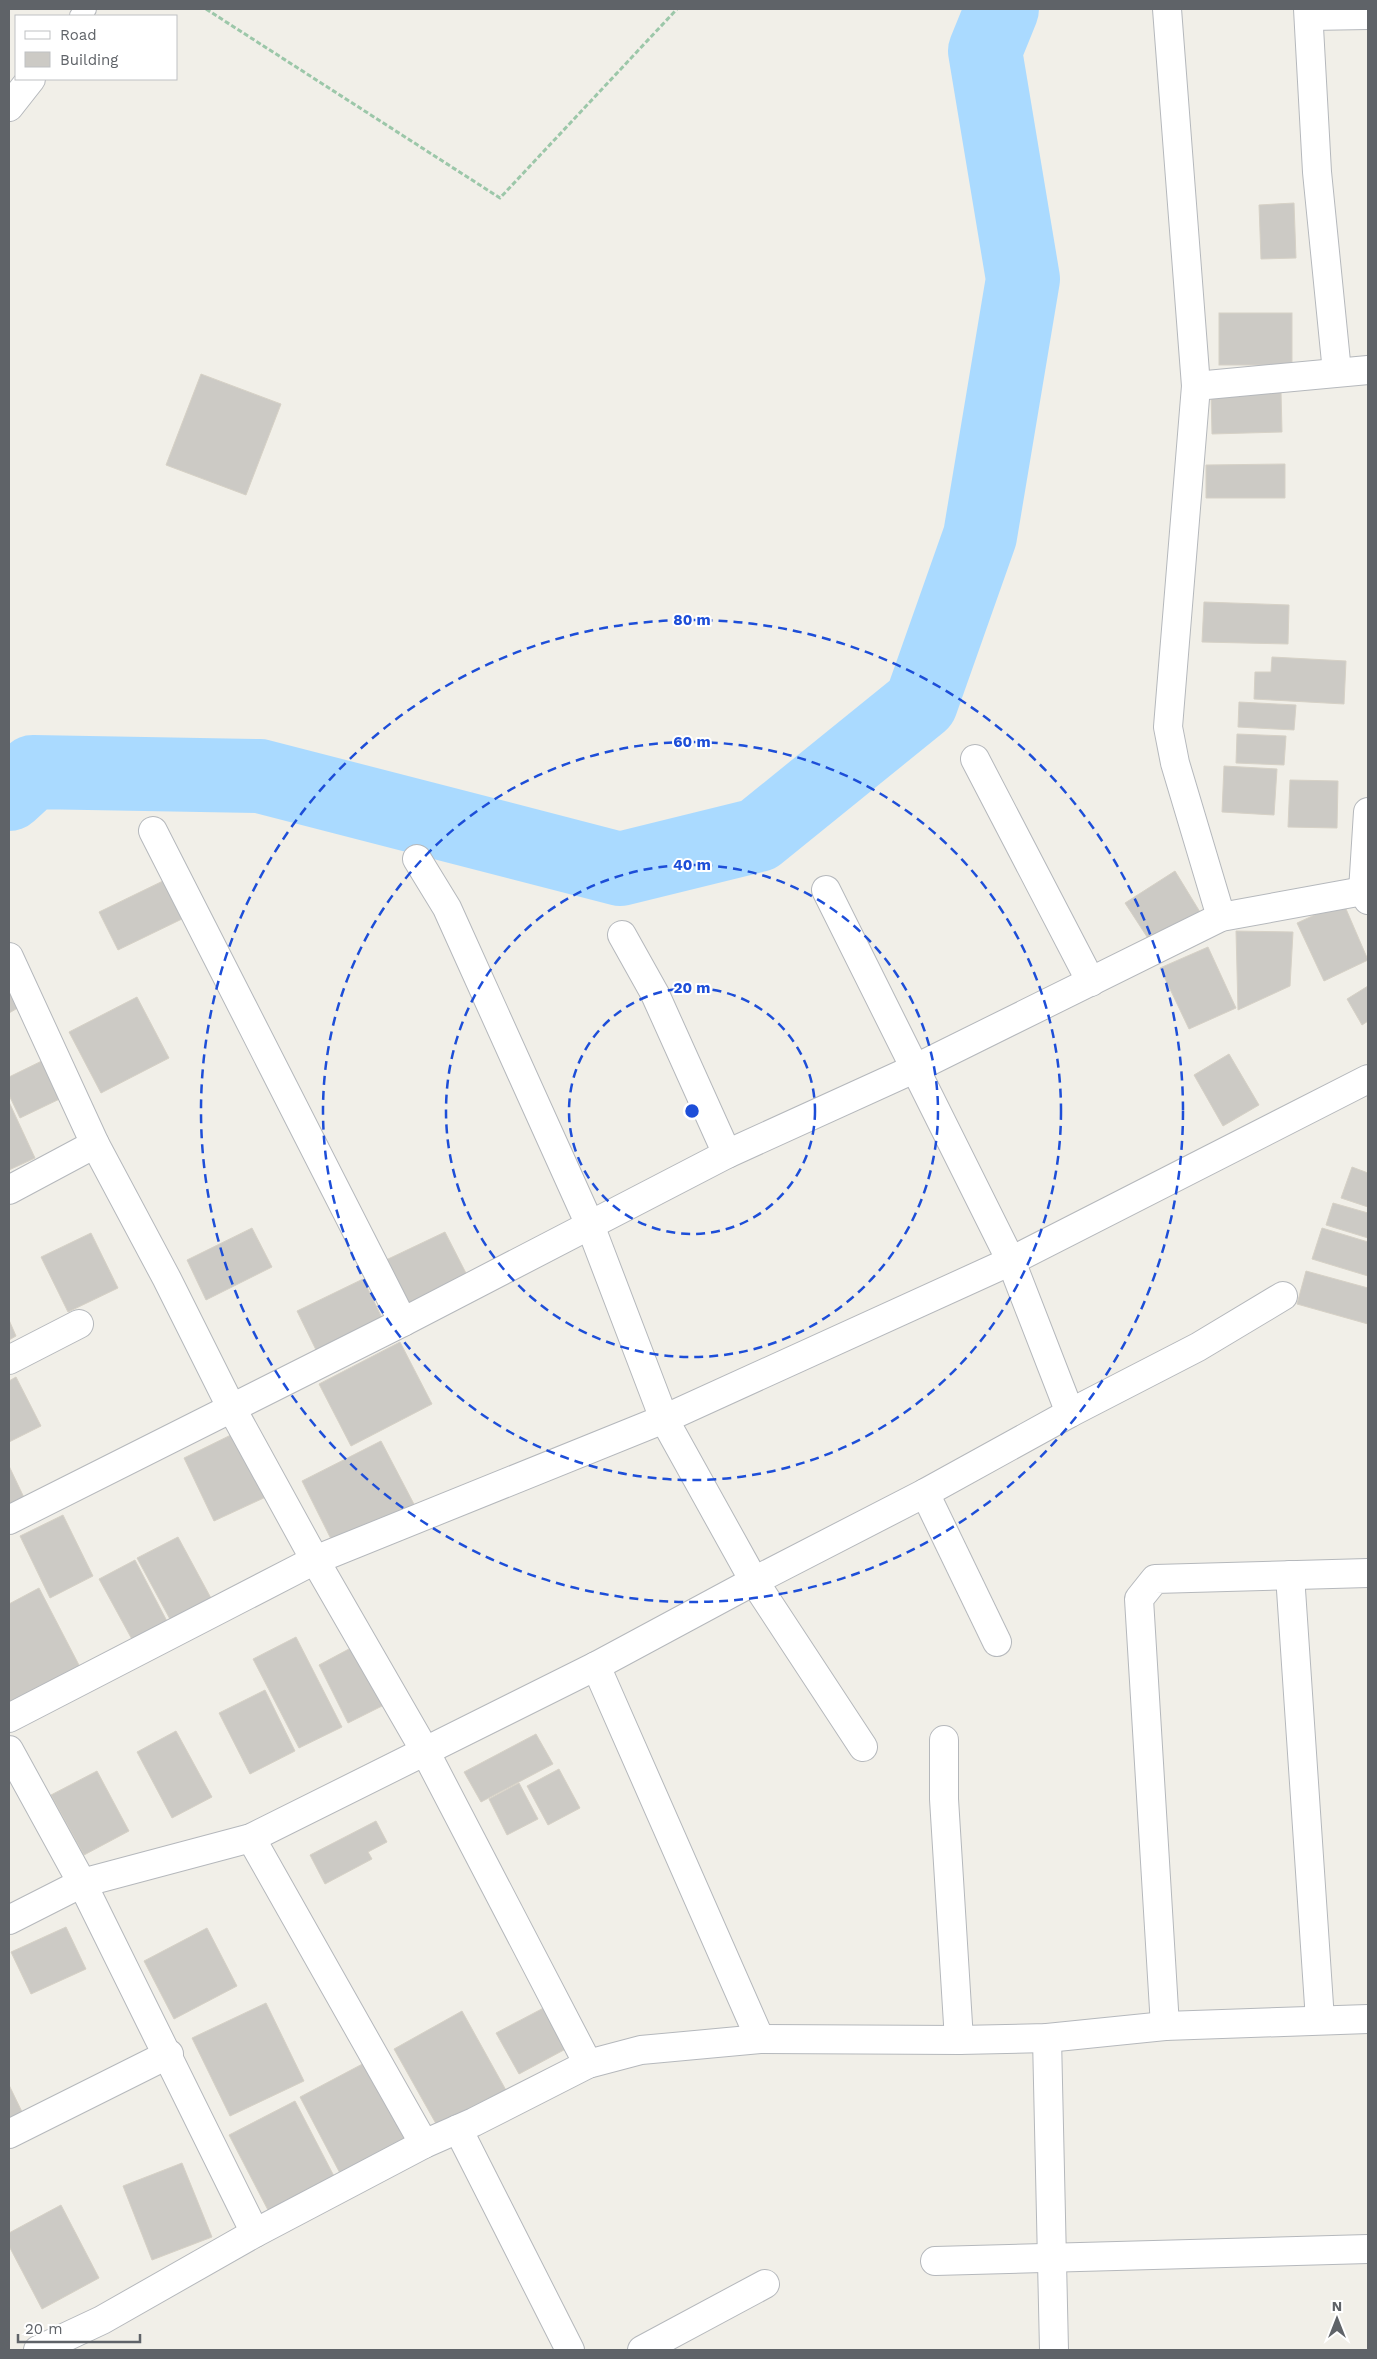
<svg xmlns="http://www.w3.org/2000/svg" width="1377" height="2359" viewBox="0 0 1377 2359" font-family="'Work Sans',sans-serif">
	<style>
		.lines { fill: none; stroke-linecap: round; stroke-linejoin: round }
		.river { stroke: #aadaff; stroke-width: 74 }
		.building { fill: #cccac5; stroke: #d6d1c6 }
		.service-casing { stroke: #b5b8bc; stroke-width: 22 }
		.minor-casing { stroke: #b5b8bc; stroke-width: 30 }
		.path { stroke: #9cc7a9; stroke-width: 3; stroke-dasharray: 5 2.5; stroke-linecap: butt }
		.service { stroke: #fff; stroke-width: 20 }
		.minor { stroke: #fff; stroke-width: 28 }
		.ring { fill: none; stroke: #1d4ed8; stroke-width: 2.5; stroke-dasharray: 9 6 }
		.centre { fill: #1d4ed8; stroke: #fff; stroke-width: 2.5 }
		.ring-label { font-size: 15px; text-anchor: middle; font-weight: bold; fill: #1d4ed8; stroke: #fff; stroke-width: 4; stroke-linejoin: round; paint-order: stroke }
	</style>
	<rect width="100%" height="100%" fill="#f1efe8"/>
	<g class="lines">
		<polyline class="river" points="9,794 33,772 260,776 620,869 758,835 921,703 980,536 1023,279 985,51 1002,9"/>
	</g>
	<g class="building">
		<polygon points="1294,203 1296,258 1261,259 1259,205"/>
		<rect x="1219" y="313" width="73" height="52"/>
		<polygon points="201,374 281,404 246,495 166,465"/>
		<polygon points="1281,392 1282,432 1212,434 1211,393"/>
		<polygon points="1285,464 1285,498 1206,498 1206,465"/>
		<polygon points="1204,602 1289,605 1288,644 1202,642"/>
		<polygon points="1272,657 1346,661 1344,704 1254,699 1255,672 1271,672"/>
		<polygon points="1239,702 1296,705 1294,730 1238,727"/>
		<polygon points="1237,734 1286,736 1284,765 1236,763"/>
		<polygon points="1224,766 1277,769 1274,815 1222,812"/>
		<polygon points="1290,780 1338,781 1337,828 1288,827"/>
		<polygon points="1175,871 1200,912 1151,943 1125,903"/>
		<polygon points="165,880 184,918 118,950 99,912"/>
		<polygon points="1343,902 1368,960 1324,981 1297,923"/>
		<polygon points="1236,931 1293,932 1290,986 1238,1010"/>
		<polygon points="1208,947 1236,1008 1189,1029 1160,968"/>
		<polygon points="9,981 23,1005 9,1013"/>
		<polygon points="1368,986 1368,1021 1362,1025 1347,999"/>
		<polygon points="137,997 169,1058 101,1093 69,1032"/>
		<polygon points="1229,1054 1259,1105 1223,1126 1194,1075"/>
		<polygon points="52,1056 70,1094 20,1118 9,1095 9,1077"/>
		<polygon points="9,1102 35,1158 9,1170"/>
		<polygon points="1352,1167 1368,1173 1368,1207 1341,1198"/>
		<polygon points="1333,1203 1368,1213 1368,1238 1326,1225"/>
		<polygon points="252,1228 272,1267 206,1300 187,1260"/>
		<polygon points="1322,1228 1368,1242 1368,1276 1312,1259"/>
		<polygon points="445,1232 469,1279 410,1309 386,1260"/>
		<polygon points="91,1233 118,1288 68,1312 41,1257"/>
		<polygon points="1306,1271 1368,1288 1368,1324 1297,1304"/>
		<polygon points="363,1279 384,1322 318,1354 297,1311"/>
		<polygon points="9,1320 16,1336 9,1340"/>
		<polygon points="400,1342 432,1404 351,1446 319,1384"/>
		<polygon points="16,1377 41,1426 9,1442 9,1381"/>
		<polygon points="237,1432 268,1496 214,1521 184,1458"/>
		<polygon points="381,1441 416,1508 336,1549 302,1481"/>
		<polygon points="9,1466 28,1506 9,1515"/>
		<polygon points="63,1515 93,1576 50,1598 20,1536"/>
		<polygon points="178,1537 212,1600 171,1621 137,1558"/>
		<polygon points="135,1560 169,1625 134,1643 99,1579"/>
		<polygon points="39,1588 80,1667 11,1704 9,1700 9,1604"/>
		<polygon points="296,1637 342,1727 299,1748 253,1659"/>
		<polygon points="362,1642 392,1701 348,1723 319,1665"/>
		<polygon points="265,1690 295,1751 250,1774 219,1713"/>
		<polygon points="176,1731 212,1797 172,1818 137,1752"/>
		<polygon points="536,1734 553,1764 481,1802 464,1772"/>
		<polygon points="559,1769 580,1808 548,1825 527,1786"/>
		<polygon points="97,1771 129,1831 84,1855 51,1795"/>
		<polygon points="519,1783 538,1819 507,1835 489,1799"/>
		<polygon points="376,1821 387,1842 368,1852 372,1859 325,1884 310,1855"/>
		<polygon points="66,1927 86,1969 31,1994 11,1952"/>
		<polygon points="207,1928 237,1986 174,2019 144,1961"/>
		<polygon points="266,2003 304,2081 230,2116 192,2038"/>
		<polygon points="553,2003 575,2044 519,2074 496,2033"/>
		<polygon points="462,2011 507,2092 439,2129 394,2049"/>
		<polygon points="370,2060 413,2141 342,2177 300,2097"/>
		<polygon points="9,2085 24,2116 9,2124"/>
		<polygon points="295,2101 336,2180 270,2214 229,2135"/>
		<polygon points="182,2163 212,2237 152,2260 123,2186"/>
		<polygon points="61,2205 99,2278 42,2309 9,2246 9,2233"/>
	</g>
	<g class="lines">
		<g class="service-casing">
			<polyline id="service" points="80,16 86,9"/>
		</g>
		<g class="minor-casing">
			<g id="minor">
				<polyline points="1167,9 1196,386 1168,727 1175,763 1221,917"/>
				<polyline points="1308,9 1317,172 1337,372"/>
				<polyline points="1309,16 1368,15"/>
				<polyline points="9,107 31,79"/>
				<polyline points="1196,386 1368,370"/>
				<polyline points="975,759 1091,982"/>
				<polyline points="1368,812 1363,891 1368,900"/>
				<polyline points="153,831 403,1322"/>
				<polyline points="417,859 447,908 590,1225 664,1419 754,1581 863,1747"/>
				<polyline points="826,890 1011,1261 1070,1413"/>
				<polyline points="622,935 655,994 727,1154"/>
				<polyline points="9,957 95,1144 167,1279 231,1407 315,1560 425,1751 588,2064"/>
				<polyline points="9,1190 95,1144"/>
				<polyline points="9,1360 79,1324"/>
				<polyline points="925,1493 997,1642"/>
				<polyline points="9,1520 403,1322 727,1154 916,1068 1221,917 1363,891"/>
				<polyline points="1290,1575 1320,2020"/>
				<polyline points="596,1666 760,2039"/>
				<polyline points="9,1718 315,1560 664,1419 1011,1261 1368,1079"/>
				<polyline points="944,1740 944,1799 959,2040"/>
				<polyline points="9,1750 82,1883 255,2233"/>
				<polyline points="251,1838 424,2144"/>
				<polyline points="9,1920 82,1883 251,1838 596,1666 754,1581 925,1493 1070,1413 1198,1347 1283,1296"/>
				<polyline points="1165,2026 1139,1599 1155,1579 1368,1573"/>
				<polyline points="1047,2038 1054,2350"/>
				<polyline points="458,2129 570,2350"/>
				<polyline points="9,2134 169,2054"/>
				<polyline points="935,2261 1368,2249"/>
				<polyline points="38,2350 102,2320 255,2233 424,2144 474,2122 588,2064 641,2050 760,2039 959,2040 1047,2038 1165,2026 1368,2019"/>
				<polyline points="642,2350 765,2284"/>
			</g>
		</g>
		<polyline class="path" points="206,9 500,198 677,9"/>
		<use href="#service" class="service"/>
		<use href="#minor" class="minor"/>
	</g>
	<g class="ring">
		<circle cx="692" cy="1111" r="123"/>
		<circle cx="692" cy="1111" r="246"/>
		<circle cx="692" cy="1111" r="369"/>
		<circle cx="692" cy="1111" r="491"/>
	</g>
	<circle cx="692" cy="1111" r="8" class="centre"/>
	<g class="ring-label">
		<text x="692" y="625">80 m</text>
		<text x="692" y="747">60 m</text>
		<text x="692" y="870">40 m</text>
		<text x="692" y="993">20 m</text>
	</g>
	<rect width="1377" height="2359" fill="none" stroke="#5f6368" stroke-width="20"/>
	<rect x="15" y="15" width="162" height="65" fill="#ffffff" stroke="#bfc1c3"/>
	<rect x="25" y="31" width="25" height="8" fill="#ffffff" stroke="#bfc1c3"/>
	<text x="60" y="40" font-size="15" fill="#5f6368">Road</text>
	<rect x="25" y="52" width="25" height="15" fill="#cccac5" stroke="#bfc1c3"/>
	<text x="60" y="65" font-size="15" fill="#5f6368">Building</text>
	<g transform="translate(1337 2319)" stroke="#ffffff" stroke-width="4" paint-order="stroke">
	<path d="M0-4L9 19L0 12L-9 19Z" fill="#5f6368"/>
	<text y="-8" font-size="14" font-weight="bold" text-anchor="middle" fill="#5f6368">N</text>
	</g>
	<path d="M18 2334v8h122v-8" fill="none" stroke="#5f6368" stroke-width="2.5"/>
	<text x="25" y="2334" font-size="15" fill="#5f6368" stroke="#ffffff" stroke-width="4" paint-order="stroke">20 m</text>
</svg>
